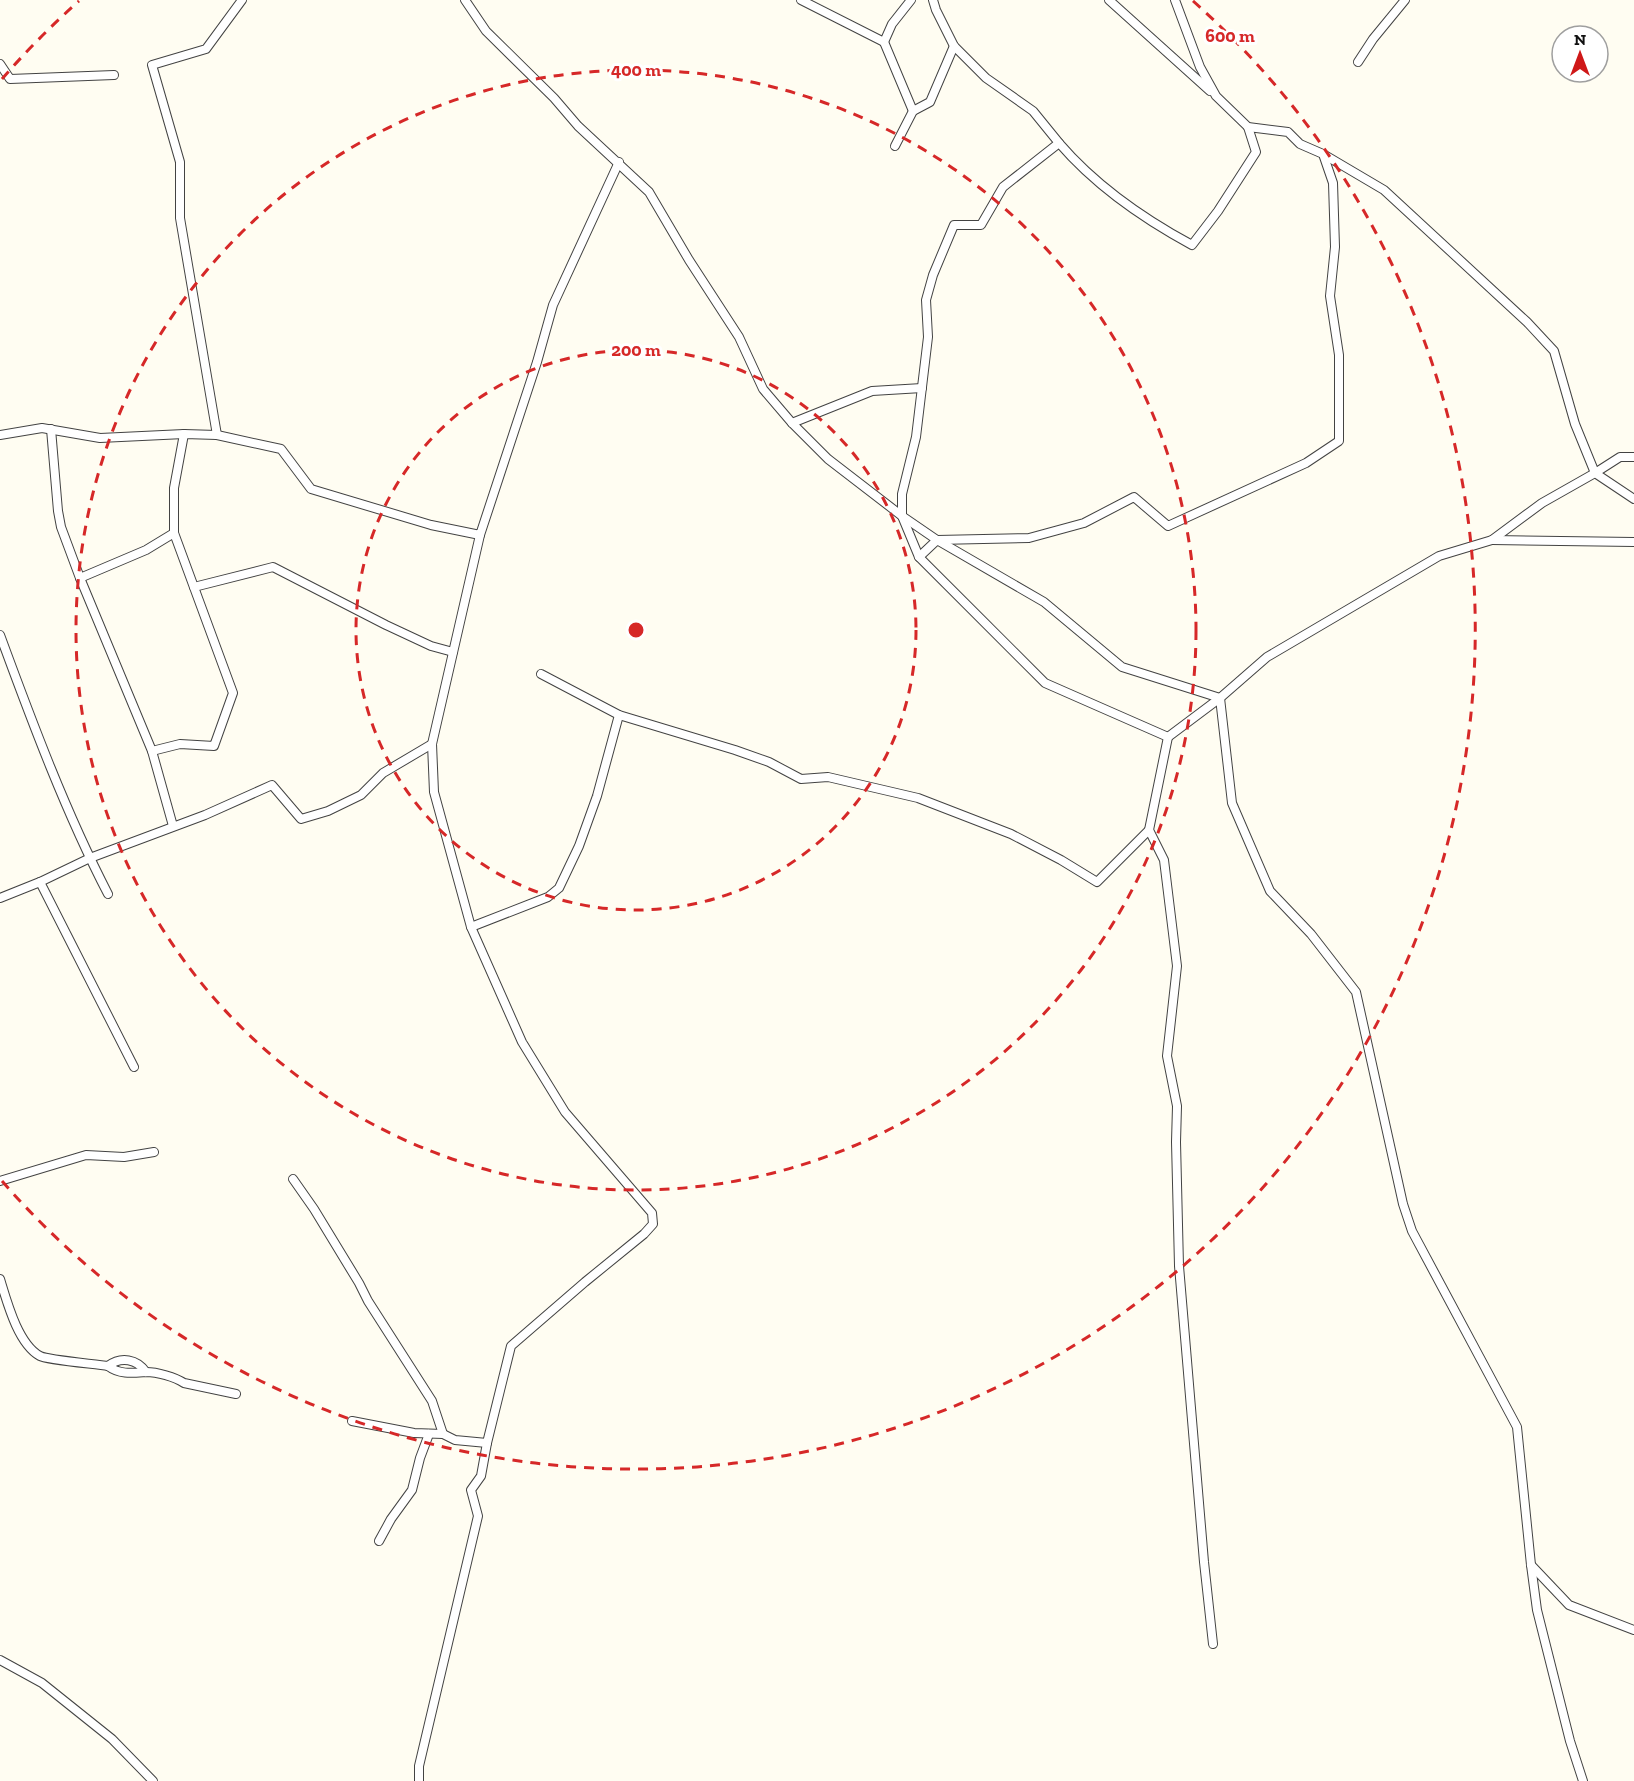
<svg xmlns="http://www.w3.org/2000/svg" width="1634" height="1781" viewBox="0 0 1634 1781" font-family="'Zilla Slab',serif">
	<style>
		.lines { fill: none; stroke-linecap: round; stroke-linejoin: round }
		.minor-casing { stroke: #434343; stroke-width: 10 }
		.minor { stroke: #fff; stroke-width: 8 }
		.ring { fill: none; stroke: #d62828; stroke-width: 3; stroke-dasharray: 10 8 }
		.centre { fill: #d62828; stroke: #fff; stroke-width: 3 }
		.ring-label { font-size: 18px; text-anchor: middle; font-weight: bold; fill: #d62828; stroke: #fff; stroke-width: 6; stroke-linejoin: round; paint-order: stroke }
	</style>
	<rect width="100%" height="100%" fill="#fffdf2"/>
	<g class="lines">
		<g class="minor-casing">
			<g id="minor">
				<polyline points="465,0 486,31 554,98 578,126 649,192 689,260 739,337 763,389 792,423 828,459 902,516 937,540 1029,538 1084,523 1134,497 1168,526 1306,463 1339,441 1339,355 1330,296 1335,247 1333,183 1323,154 1300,144 1288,132 1248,127 1216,96 1200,67 1175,0"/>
				<polyline points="801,0 884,42 892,24 911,0"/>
				<polyline points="933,0 936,10 954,46 986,78 1033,111 1059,143"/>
				<polyline points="1109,0 1210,91"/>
				<polyline points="884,42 913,111"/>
				<polyline points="1358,62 1373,39 1405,0"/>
				<polyline points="0,64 10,79 114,75"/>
				<polyline points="895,146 913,111 930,102 954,46"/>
				<polyline points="1323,154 1384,190 1527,322 1554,351 1575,424 1595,473 1634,499"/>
				<polyline points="792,423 872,391 922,388"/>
				<polyline points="51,429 58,511 61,527 80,578 152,751 173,826"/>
				<polyline points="0,435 42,428 100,438 184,434 217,435 281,449 311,489 431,525 480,535 537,362 553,305 619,162"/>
				<polyline points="217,435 180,218 180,162 152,65 206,49 242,0"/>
				<polyline points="1492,540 1634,542"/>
				<polyline points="919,557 937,540 1044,602 1122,667 1220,698 1232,803 1270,891 1311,934 1356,992 1403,1204 1412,1231 1517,1427 1531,1565 1537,1610 1570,1741 1583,1781"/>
				<polyline points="80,578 146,550 174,533"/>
				<polyline points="194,587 273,567 386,625 431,646 453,652"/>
				<path d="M0,635C32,722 66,813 108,894"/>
				<polyline points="541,674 619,715 735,750 769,762 801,779 828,777 918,798 1011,834 1061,860 1097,882 1149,830"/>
				<polyline points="1168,737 1220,698 1267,657 1439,556 1492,540 1542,503 1595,473 1620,457 1634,457"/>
				<polyline points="152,751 180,744 214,746 233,693 174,533 174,488 184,434"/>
				<polyline points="40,882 134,1067"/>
				<polyline points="0,898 40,882 90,858 205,815 272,785 301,819 328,811 361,795 383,773 432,744"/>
				<polyline points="471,927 548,897 559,888 579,846 597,796 619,715"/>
				<polyline points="293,1179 314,1209 359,1283 368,1301 432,1401 443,1434"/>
				<polyline points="0,1181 86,1155 124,1157 154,1152"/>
				<path d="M0,1279C7,1302 18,1344 40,1356C47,1360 96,1364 108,1366C120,1375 133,1373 146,1372C157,1372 175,1377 184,1383L236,1394"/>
				<path d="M108,1366C121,1356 137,1359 146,1372"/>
				<polyline points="352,1421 414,1433 443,1434 455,1440 487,1443"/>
				<polyline points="379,1541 391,1519 412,1490 420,1458 429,1434"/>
				<polyline points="1531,1565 1569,1605 1634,1630"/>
				<path d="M1213,1644L1204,1562L1179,1266L1176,1142L1177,1106L1167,1056L1177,966L1164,860L1149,830L1168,737L1045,683L919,557L902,516V494L916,437L928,337L926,300L933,275L954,225H981L1003,187L1059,143C1096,186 1142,218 1192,245L1218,211L1256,152L1248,127"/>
				<polyline points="0,1660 42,1683 112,1739 153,1781"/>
				<polyline points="419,1781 419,1766 478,1516 471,1490 481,1476 487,1443 511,1346 585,1282 644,1234 653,1224 652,1213 565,1112 522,1042 471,927 434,792 432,744 480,535"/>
			</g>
		</g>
		<use href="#minor" class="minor"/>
	</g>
	<g class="ring">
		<circle cx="636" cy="630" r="280"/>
		<circle cx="636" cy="630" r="560"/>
		<path d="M2 79A840 840 0 0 1 79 1M1193 1A840 840 0 1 1 2 1181"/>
	</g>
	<circle cx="636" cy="630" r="9" class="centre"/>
	<g class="ring-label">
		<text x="1230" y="42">600 m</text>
		<text x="636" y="76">400 m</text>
		<text x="636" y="356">200 m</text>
	</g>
	<g transform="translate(1580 54)"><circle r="28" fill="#ffffff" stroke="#9f9f9f" stroke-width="1.5"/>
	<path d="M0-4.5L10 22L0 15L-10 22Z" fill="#cf1818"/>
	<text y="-9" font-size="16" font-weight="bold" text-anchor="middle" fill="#101010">N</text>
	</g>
</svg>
